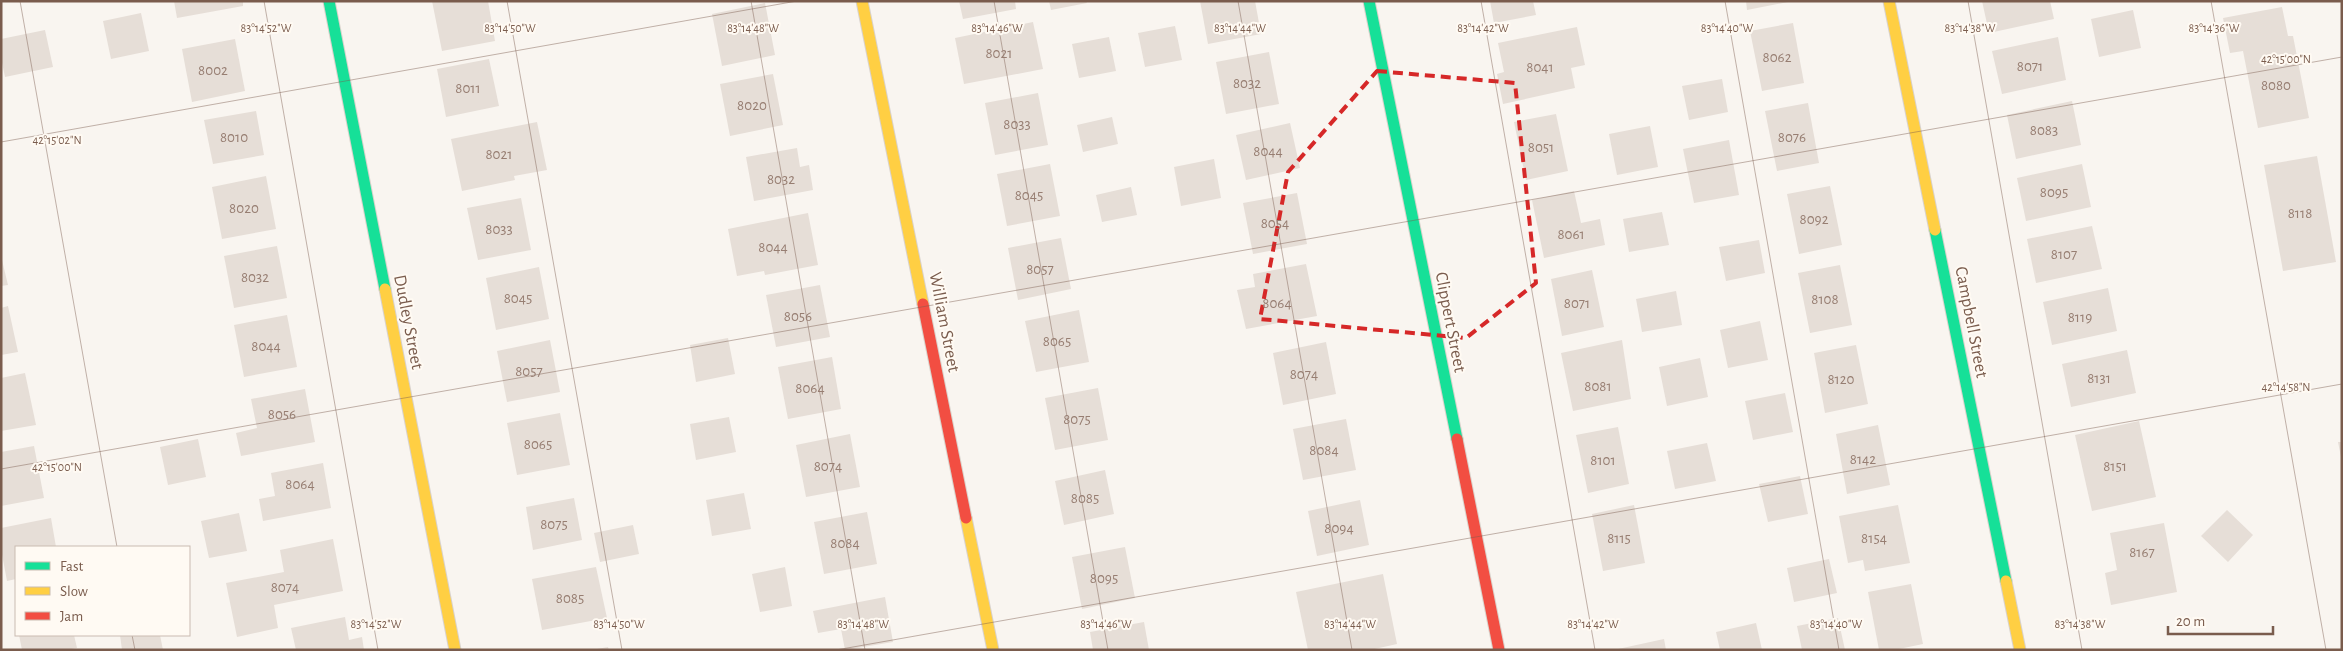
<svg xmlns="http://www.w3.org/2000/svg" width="2343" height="651" viewBox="0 0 2343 651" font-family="'Alegreya Sans',sans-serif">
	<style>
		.building { fill: #e6ded7 }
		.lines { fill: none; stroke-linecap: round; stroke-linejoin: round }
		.fast-casing { stroke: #d9d2cb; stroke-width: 13 }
		.slow-casing { stroke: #d9d2cb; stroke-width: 13 }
		.jam-casing { stroke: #d9d2cb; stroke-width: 13 }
		.fast { stroke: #16e098; stroke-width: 11 }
		.slow { stroke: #ffcf43; stroke-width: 11 }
		.jam { stroke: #f24e42; stroke-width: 11 }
		.marked { fill: none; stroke: #d62828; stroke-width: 4; stroke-dasharray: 10 6; stroke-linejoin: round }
		.ticks { fill: none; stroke: #7a5c4d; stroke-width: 1; stroke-opacity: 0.45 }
		.labels { text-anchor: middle; stroke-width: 4; stroke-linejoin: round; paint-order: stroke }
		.number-label { font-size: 15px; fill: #977e72 }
		.street-label { font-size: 18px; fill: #7a5c4d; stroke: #fffaf3 }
		.ticks-label { font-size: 12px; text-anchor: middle; fill: #7a5c4d; stroke: #fffaf3; stroke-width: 4; stroke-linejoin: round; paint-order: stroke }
	</style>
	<rect width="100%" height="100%" fill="#f9f5f0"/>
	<g class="building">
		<polygon points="174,1 243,1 243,6 177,18"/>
		<polygon points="432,1 488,1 495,41 442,51"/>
		<polygon points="959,1 1015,1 1016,9 963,19"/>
		<polygon points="1049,1 1086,1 1087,3 1051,10"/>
		<polygon points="1200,1 1255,1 1261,34 1208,44"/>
		<polygon points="1490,1 1533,1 1536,15 1494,23"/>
		<polygon points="1746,1 1788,1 1788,2 1747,10"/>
		<polygon points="1982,1 2050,1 2054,19 1989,33"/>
		<polygon points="765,3 775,55 722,66 712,14"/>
		<polygon points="2282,7 2288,36 2293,36 2309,118 2258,128 2243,51 2230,53 2223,18"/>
		<polygon points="2133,10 2141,48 2099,57 2091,19"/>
		<polygon points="141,13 149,51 111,59 103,21"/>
		<polygon points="1033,22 1043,69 964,84 955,38"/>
		<polygon points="1793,23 1804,83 1762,91 1750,31"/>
		<polygon points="1175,26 1182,60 1145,67 1138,33"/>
		<polygon points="1577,27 1585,65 1571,68 1575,88 1503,104 1497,74 1504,72 1498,43"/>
		<polygon points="45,30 53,67 5,77 1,58 1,39"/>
		<polygon points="1109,37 1116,71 1079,78 1072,44"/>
		<polygon points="2058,37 2066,80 2002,94 1992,51"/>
		<polygon points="235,39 245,91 192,102 182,49"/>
		<polygon points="1269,52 1279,104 1226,114 1216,62"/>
		<polygon points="489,59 499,106 446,117 437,69"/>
		<polygon points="773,74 783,125 730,136 720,84"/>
		<polygon points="1722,79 1728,112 1689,120 1682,86"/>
		<polygon points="1038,93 1048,145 995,155 985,103"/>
		<polygon points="2072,101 2081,145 2016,159 2007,115"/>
		<polygon points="1808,103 1819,163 1777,171 1765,111"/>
		<polygon points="256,111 264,155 213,164 204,120"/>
		<polygon points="1556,114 1568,171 1526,180 1514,122"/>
		<polygon points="1112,117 1118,144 1083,152 1077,125"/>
		<polygon points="537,122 547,170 514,176 515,180 462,191 451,139"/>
		<polygon points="1290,123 1300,168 1246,180 1236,135"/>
		<polygon points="1650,126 1658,167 1617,175 1609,134"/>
		<polygon points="1729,140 1739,195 1694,203 1683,149"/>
		<polygon points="797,148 800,167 809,165 813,190 754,201 746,157"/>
		<polygon points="2317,156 2336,262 2283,271 2264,165"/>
		<polygon points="1214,159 1221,198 1181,206 1174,167"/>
		<polygon points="1050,164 1060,216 1007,226 997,174"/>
		<polygon points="2082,164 2091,207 2026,221 2017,178"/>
		<polygon points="266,176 276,229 222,239 212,187"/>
		<polygon points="1830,186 1842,245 1799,254 1787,194"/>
		<polygon points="1131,187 1137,215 1102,222 1096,195"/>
		<polygon points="1574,191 1581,223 1600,219 1605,245 1544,258 1532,200"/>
		<polygon points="1297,193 1307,244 1253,254 1243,203"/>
		<polygon points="521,198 531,250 478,260 467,208"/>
		<polygon points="1662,212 1669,245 1629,252 1623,219"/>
		<polygon points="808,213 818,265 765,275 764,271 737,276 728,229"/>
		<polygon points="2092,226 2102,269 2036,283 2027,239"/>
		<polygon points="1061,238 1071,289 1018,300 1008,248"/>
		<polygon points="1759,240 1765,273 1726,281 1719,247"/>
		<polygon points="277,246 287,298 234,308 224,256"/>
		<polygon points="1,256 8,285 1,286"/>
		<polygon points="1306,264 1317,316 1246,329 1237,290 1255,287 1253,274"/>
		<polygon points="1840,265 1852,325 1810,333 1798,273"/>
		<polygon points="539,267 549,319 496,330 486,278"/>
		<polygon points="1592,270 1604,327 1562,336 1551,279"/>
		<polygon points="820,285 830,337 776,347 766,295"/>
		<polygon points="2108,288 2117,331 2052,345 2043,302"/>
		<polygon points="1676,291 1682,325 1642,332 1636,299"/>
		<polygon points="8,306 18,352 1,355 1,308"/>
		<polygon points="1079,310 1089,362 1036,372 1025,321"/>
		<polygon points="287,315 297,367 244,377 234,325"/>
		<polygon points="1760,321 1768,360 1728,368 1720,330"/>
		<polygon points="728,338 735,374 696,382 690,345"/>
		<polygon points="550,340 560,392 507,402 497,351"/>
		<polygon points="1622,340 1631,399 1573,411 1561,353"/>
		<polygon points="1326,342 1336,394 1283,405 1273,353"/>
		<polygon points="1856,345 1868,404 1825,413 1814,353"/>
		<polygon points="2127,350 2136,393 2071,407 2062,364"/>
		<polygon points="832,357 841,409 788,419 778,367"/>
		<polygon points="1700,358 1708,397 1667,406 1659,367"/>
		<polygon points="25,373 36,425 1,431 1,378"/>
		<polygon points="1098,388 1108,440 1055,450 1045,398"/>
		<polygon points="305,389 315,442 241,456 236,433 257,428 251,399"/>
		<polygon points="1785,393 1793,432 1753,440 1745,401"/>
		<polygon points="560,413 570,465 517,475 507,423"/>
		<polygon points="729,417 736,452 696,460 690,424"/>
		<polygon points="1346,419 1356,470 1303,480 1293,429"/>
		<polygon points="2139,421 2156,497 2092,511 2075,435"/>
		<polygon points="1878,425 1890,485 1847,494 1836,434"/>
		<polygon points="1618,427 1629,484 1588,493 1576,435"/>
		<polygon points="850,434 860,487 806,497 796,445"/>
		<polygon points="198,439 206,477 168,485 160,447"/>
		<polygon points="2338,442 2342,442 2342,457 2341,457"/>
		<polygon points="1707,443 1716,481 1675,489 1667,451"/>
		<polygon points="34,446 44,498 1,506 1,452"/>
		<polygon points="323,463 331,508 263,521 259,499 275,496 271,473"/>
		<polygon points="1105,470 1114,514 1064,525 1055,481"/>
		<polygon points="1800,476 1808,514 1768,522 1759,484"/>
		<polygon points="744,493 751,529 712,536 706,500"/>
		<polygon points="574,498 582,540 533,550 526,507"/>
		<polygon points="1360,500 1369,545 1317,556 1308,511"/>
		<polygon points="1634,505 1645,563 1603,571 1592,514"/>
		<polygon points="1898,505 1910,563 1865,571 1863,560 1848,563 1839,516"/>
		<polygon points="2227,510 2253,535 2228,562 2201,536"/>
		<polygon points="867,512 877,564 824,574 814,522"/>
		<polygon points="239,513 247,551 209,558 201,521"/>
		<polygon points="51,518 56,547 16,547 16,579 7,581 1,549 1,528"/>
		<polygon points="2164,523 2177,592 2111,605 2105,573 2117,570 2110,533"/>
		<polygon points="633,525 639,554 600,562 594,533"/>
		<polygon points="333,539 343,591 274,605 278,628 237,637 226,583 284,572 280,550"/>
		<polygon points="1125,547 1135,598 1082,609 1072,557"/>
		<polygon points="1829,559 1837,593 1794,602 1787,568"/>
		<polygon points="596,567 607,618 542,630 532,579"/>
		<polygon points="785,567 792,606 760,612 752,574"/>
		<polygon points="1383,574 1397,644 1370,650 1308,650 1296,592"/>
		<polygon points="1911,584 1923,644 1894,650 1879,650 1868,592"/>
		<polygon points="885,597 893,642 845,650 841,629 818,633 813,611"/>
		<polygon points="345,617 349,640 362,637 364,650 296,650 291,628"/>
		<polygon points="1838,618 1845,650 1802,650 1797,626"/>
		<polygon points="1144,622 1149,650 1093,650 1090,632"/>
		<polygon points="1756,623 1762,650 1720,650 1716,632"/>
		<polygon points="19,635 74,635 77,648 66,650 22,650"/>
		<polygon points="120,635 160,635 163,650 122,650"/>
		<polygon points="1664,639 1666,650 1618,650 1618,649"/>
		<polygon points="608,647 609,650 597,650 597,649"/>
	</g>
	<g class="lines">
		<g class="fast-casing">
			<g id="fast">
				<polyline points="329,1 385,289"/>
				<polyline points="1369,1 1457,439"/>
				<polyline points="1935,230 2006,581"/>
			</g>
		</g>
		<g class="slow-casing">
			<g id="slow">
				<polyline points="862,1 923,304"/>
				<polyline points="1889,1 1935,230"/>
				<polyline points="385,289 455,650"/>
				<polyline points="966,518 993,650"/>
				<polyline points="2006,581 2020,650"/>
			</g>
		</g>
		<g class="jam-casing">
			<g id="jam">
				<polyline points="923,304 966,518"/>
				<polyline points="1457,439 1499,650"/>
			</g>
		</g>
		<use href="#fast" class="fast"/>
		<use href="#slow" class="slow"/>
		<use href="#jam" class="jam"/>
	</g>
	<path class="marked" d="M1377,71L1515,83L1536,283L1466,338L1260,319L1288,172Z"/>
	<path class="ticks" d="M20,1L117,547M264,1L378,650M507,1L622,650M751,1L865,650M994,1L1108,650M1238,1L1352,650M1481,1L1595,650M1725,1L1839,650M1968,1L2082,650M2211,1L2326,650M1,142L797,1M1,469L2342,57M132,635L135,650M836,650L2342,384"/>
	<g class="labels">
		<g class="number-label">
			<text x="999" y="58">8021</text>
			<text x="1777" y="62">8062</text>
			<text x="2030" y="71">8071</text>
			<text x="1540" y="72">8041</text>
			<text x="213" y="75">8002</text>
			<text x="1247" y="88">8032</text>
			<text x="2276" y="90">8080</text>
			<text x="468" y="93">8011</text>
			<text x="752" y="110">8020</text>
			<text x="1017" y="129">8033</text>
			<text x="2044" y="135">8083</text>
			<text x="234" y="142">8010</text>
			<text x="1792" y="142">8076</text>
			<text x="1541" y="152">8051</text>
			<text x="1268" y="156">8044</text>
			<text x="499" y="159">8021</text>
			<text x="781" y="184">8032</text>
			<text x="2054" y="197">8095</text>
			<text x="1029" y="200">8045</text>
			<text x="244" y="213">8020</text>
			<text x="2300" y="218">8118</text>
			<text x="1814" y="224">8092</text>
			<text x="1275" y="228">8054</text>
			<text x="499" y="234">8033</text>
			<text x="1571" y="239">8061</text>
			<text x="773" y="252">8044</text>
			<text x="2064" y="259">8107</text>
			<text x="1040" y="274">8057</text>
			<text x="255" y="282">8032</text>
			<text x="518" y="303">8045</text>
			<text x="1825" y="304">8108</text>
			<text x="1277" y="308">8064</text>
			<text x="1577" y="308">8071</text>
			<text x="798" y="321">8056</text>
			<text x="2080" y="322">8119</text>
			<text x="1057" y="346">8065</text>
			<text x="266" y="351">8044</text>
			<text x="529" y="376">8057</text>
			<text x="1304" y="379">8074</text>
			<text x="2099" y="383">8131</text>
			<text x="1841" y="384">8120</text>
			<text x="1598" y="391">8081</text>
			<text x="810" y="393">8064</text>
			<text x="282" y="419">8056</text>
			<text x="1077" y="424">8075</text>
			<text x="538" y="449">8065</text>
			<text x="1324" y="455">8084</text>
			<text x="1863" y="464">8142</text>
			<text x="1603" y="465">8101</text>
			<text x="828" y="471">8074</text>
			<text x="2115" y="471">8151</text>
			<text x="300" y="489">8064</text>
			<text x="1085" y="503">8085</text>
			<text x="554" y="529">8075</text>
			<text x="1339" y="533">8094</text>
			<text x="1619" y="543">8115</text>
			<text x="1874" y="543">8154</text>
			<text x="845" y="548">8084</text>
			<text x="2142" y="557">8167</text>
			<text x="1104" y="583">8095</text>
			<text x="285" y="592">8074</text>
			<text x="570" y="603">8085</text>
		</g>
		<g class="street-label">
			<text transform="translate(409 322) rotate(79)" y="6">Dudley Street</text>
			<text transform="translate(945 322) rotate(79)" y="6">William Street</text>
			<text transform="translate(1451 322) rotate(79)" y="6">Clippert Street</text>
			<text transform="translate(1972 322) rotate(79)" y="6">Campbell Street</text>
		</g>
	</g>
	<g class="ticks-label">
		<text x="266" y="32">83°14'52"W</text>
		<text x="510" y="32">83°14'50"W</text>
		<text x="753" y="32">83°14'48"W</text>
		<text x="997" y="32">83°14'46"W</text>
		<text x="1240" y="32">83°14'44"W</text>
		<text x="1483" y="32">83°14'42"W</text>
		<text x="1727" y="32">83°14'40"W</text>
		<text x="1970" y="32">83°14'38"W</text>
		<text x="2214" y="32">83°14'36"W</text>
		<text x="2286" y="63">42°15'00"N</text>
		<text x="57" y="144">42°15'02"N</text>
		<text x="2286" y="391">42°14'58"N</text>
		<text x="57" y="471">42°15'00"N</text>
		<text x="376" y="628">83°14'52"W</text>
		<text x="619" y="628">83°14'50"W</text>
		<text x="863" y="628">83°14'48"W</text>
		<text x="1106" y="628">83°14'46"W</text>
		<text x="1350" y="628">83°14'44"W</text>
		<text x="1593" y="628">83°14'42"W</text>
		<text x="1836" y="628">83°14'40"W</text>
		<text x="2080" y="628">83°14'38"W</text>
	</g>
	<rect width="2343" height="651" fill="none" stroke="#7a5c4d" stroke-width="5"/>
	<rect x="15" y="546" width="175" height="90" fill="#fffaf3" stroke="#cabbb1"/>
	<rect x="25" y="562" width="25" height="8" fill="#16e098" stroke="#cabbb1"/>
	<text x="60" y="571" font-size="15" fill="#7a5c4d">Fast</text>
	<rect x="25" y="587" width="25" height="8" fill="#ffcf43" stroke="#cabbb1"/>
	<text x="60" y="596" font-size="15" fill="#7a5c4d">Slow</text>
	<rect x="25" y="612" width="25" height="8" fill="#f24e42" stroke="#cabbb1"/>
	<text x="60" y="621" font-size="15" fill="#7a5c4d">Jam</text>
	<path d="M2168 626v8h105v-8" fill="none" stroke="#7a5c4d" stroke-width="2.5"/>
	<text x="2176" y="626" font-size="15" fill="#7a5c4d" stroke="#fffaf3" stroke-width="4" paint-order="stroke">20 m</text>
</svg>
